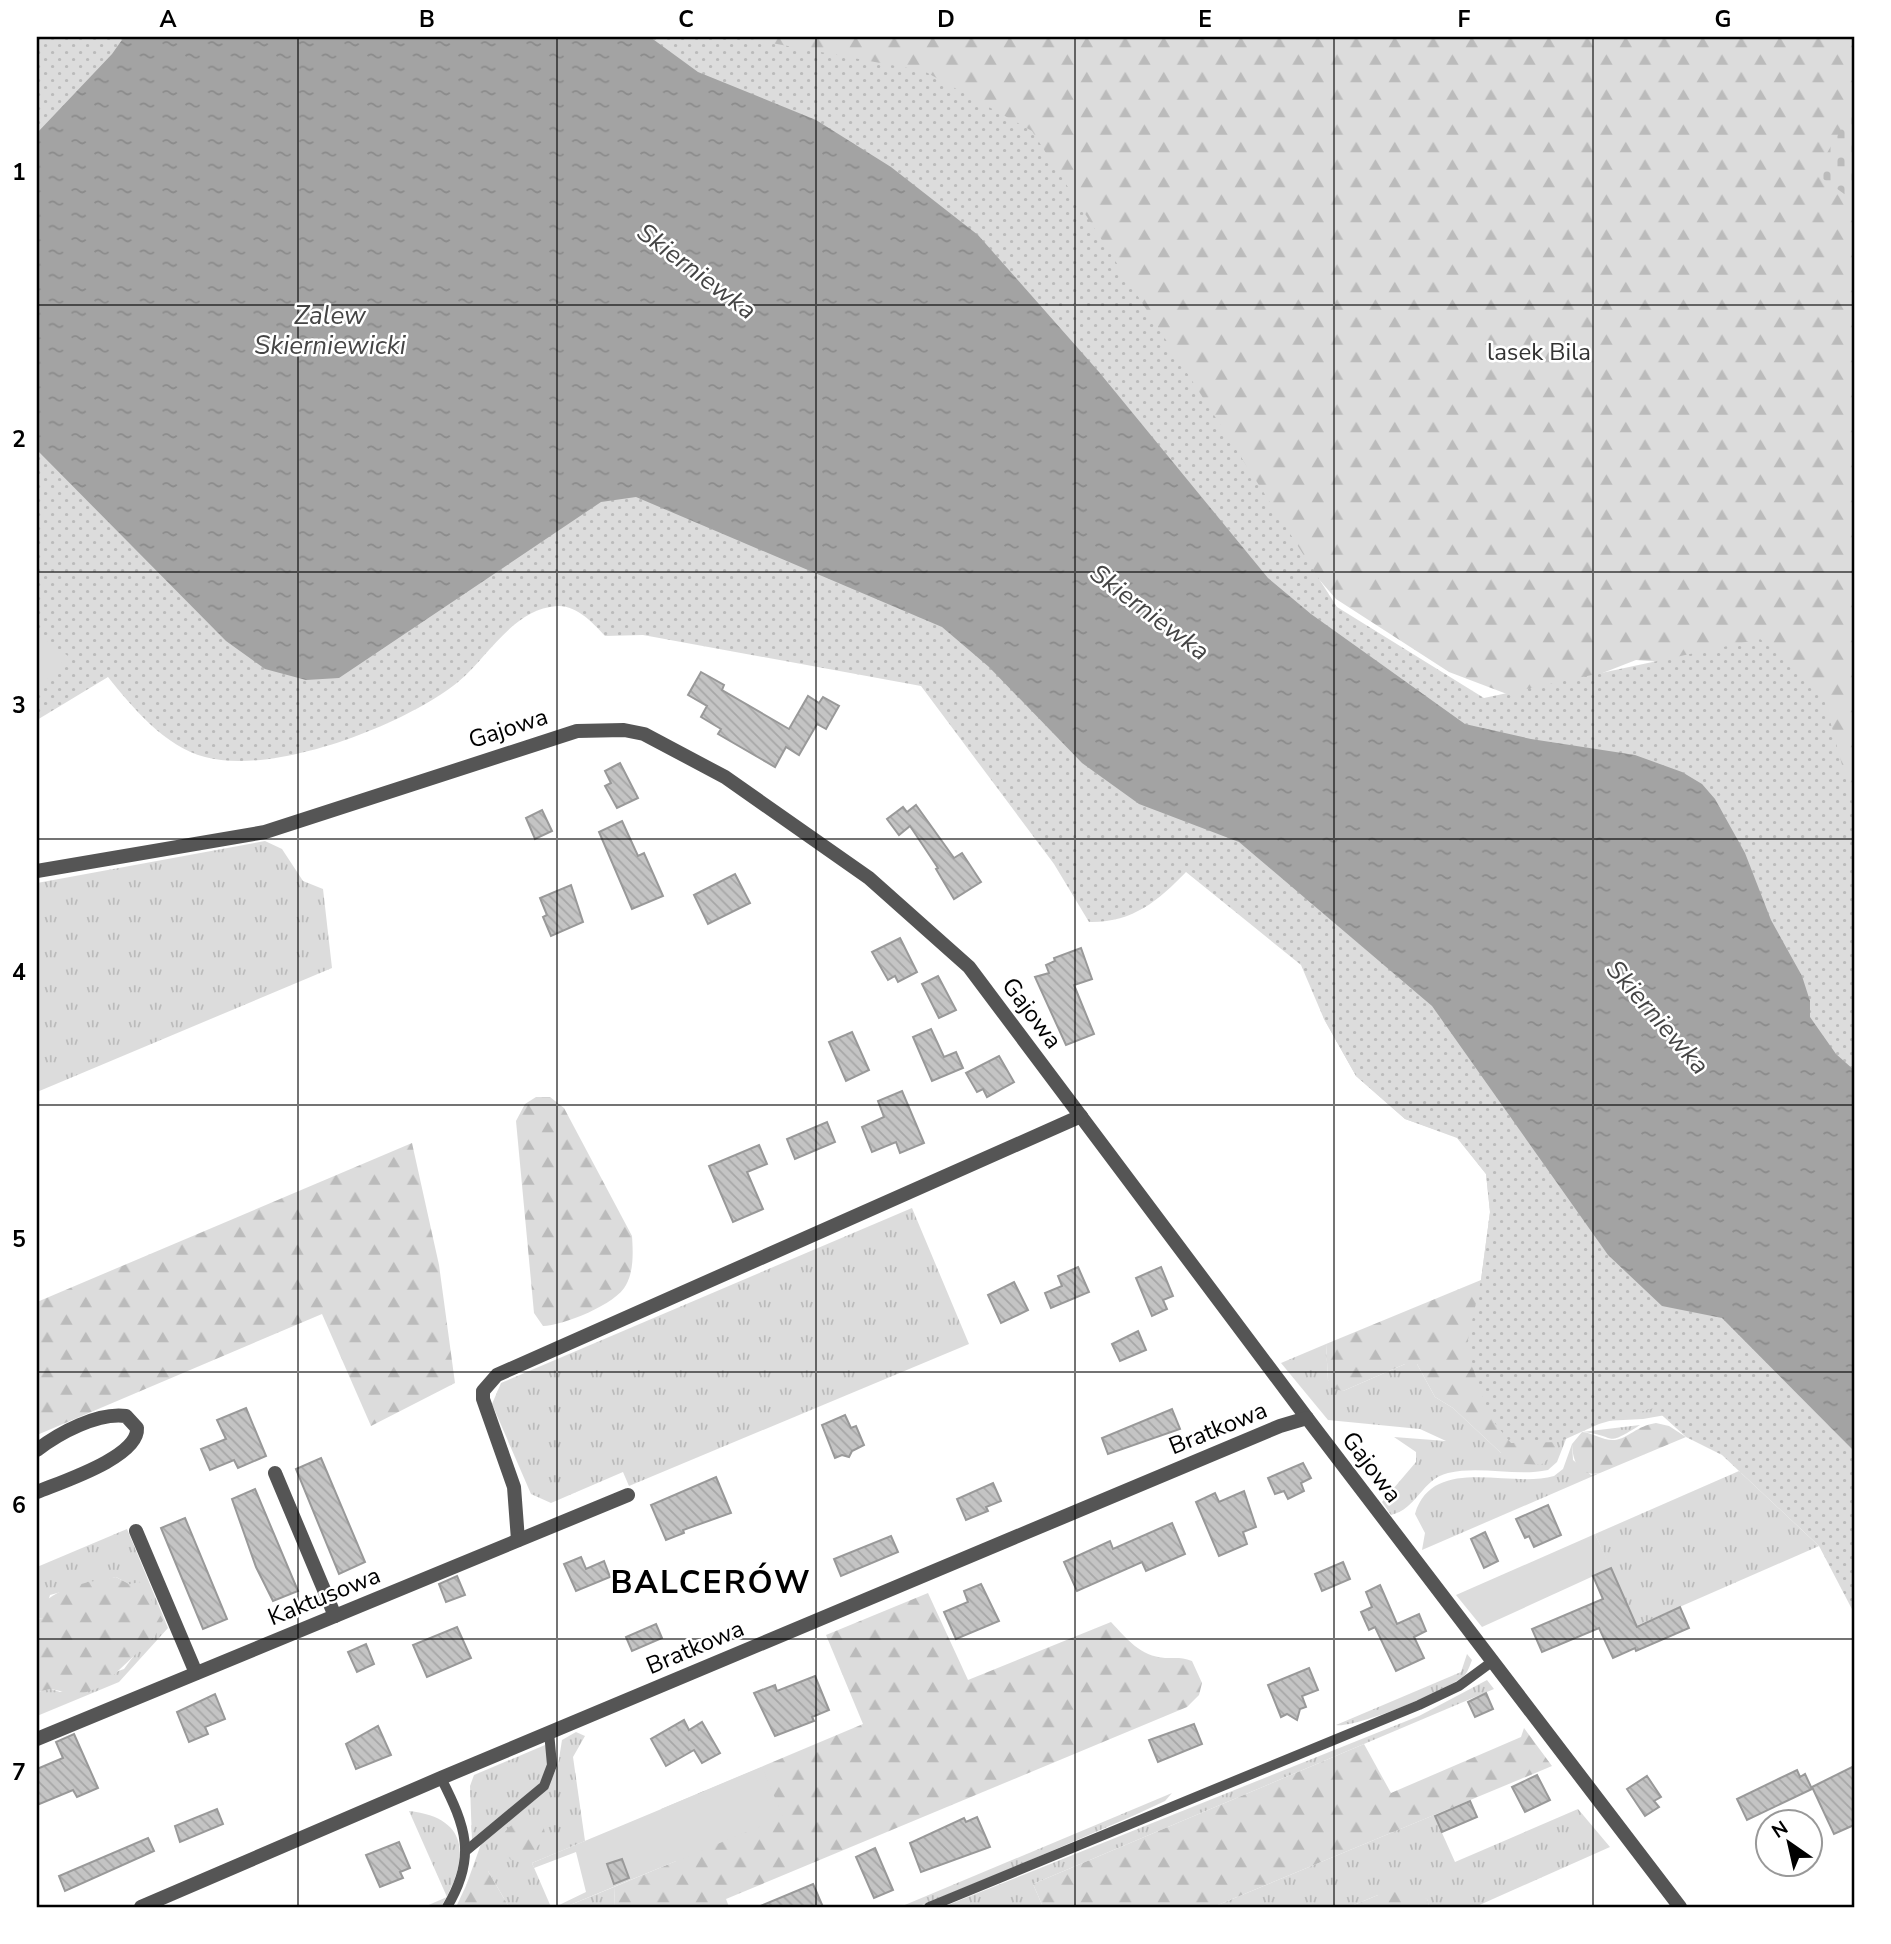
<svg xmlns="http://www.w3.org/2000/svg" width="1891" height="1944" viewBox="0 0 1891 1944" font-family="'Nunito Sans',sans-serif">
	<style>
		.grass { fill: url(#grass-tufts) }
		.forest { fill: url(#forest-firs) }
		.cemetery { fill: url(#cemetery-stones) }
		.park { fill: url(#park-dots) }
		.garden { fill: #dcdcdc }
		.water { fill: url(#water-ripples) }
		.building { fill: url(#building-back-hatch); stroke: #999; stroke-width: 2 }
		.lines { fill: none; stroke-linecap: round; stroke-linejoin: round }
		.lane { stroke: #555; stroke-width: 10 }
		.street { stroke: #555; stroke-width: 14 }
		.grid { fill: none; stroke: #000; stroke-width: 2; stroke-opacity: 0.55 }
		.labels { text-anchor: middle; stroke-width: 5; stroke-linejoin: round; paint-order: stroke }
		.park-label { font-size: 24px; fill: #333; stroke: #fff }
		.street-label { font-size: 24px; fill: #000; stroke: #fff }
		.water-label { font-size: 26px; font-style: italic; fill: #444; stroke: #fff }
		.district-label { font-size: 32px; font-weight: bold; letter-spacing: 2px; fill: #000; stroke: #fff }
		.neatline { fill: none; stroke: #000; stroke-width: 2.5 }
		.grid-label { font-size: 23px; text-anchor: middle; font-weight: bold; fill: #000 }
	</style>
	<defs>
		<pattern id="grass-tufts" width="24" height="20" patternUnits="userSpaceOnUse" patternTransform="scale(1.75)"><rect width="24" height="20" fill="#dcdcdc"/><path d="M3 7l-1-3M5 7V3M7 7l1-3M15 17l-1-3M17 17v-4M19 17l1-3" fill="none" stroke="#bbb"/></pattern>
		<pattern id="forest-firs" width="22" height="20" patternUnits="userSpaceOnUse" patternTransform="scale(1.75)"><rect width="22" height="20" fill="#dcdcdc"/><path d="M5 1l3.5 6h-7zM16 11l3.5 6h-7z" fill="#bbb"/></pattern>
		<pattern id="cemetery-stones" width="16" height="16" patternUnits="userSpaceOnUse" patternTransform="scale(1.75)"><rect width="16" height="16" fill="#dcdcdc"/><path d="M2 7V4a2 2 0 0 1 4 0v3zM10 15v-3a2 2 0 0 1 4 0v3z" fill="#bbb"/></pattern>
		<pattern id="park-dots" width="8" height="8" patternUnits="userSpaceOnUse" patternTransform="scale(1.75)"><rect width="8" height="8" fill="#dcdcdc"/><path d="M2 2h.1M6 6h.1" fill="none" stroke="#bbb" stroke-width="1.8" stroke-linecap="round"/></pattern>
		<pattern id="water-ripples" width="26" height="14" patternUnits="userSpaceOnUse" patternTransform="scale(1.75)"><rect width="26" height="14" fill="#a3a3a3"/><path d="M2 4q2-2 4 0t4 0M15 11q2-2 4 0t4 0" fill="none" stroke="#8b8b8b"/></pattern>
		<pattern id="building-back-hatch" width="6" height="6" patternUnits="userSpaceOnUse" patternTransform="scale(1.75)"><rect width="6" height="6" fill="#c4c4c4"/><path d="M-1 5l2 2M0 0l6 6M5-1l2 2" fill="none" stroke="#a7a7a7"/></pattern>
	</defs>
	<rect width="100%" height="100%" fill="#fff"/>
	<g class="grass">
		<polygon points="265,841 282,849 303,881 323,889 332,968 37,1092 37,883"/>
		<path d="M1306,947L1677,1413L1643,1419L1604,1421L1568,1434L1557,1462L1548,1470C1515,1477 1481,1465 1448,1473C1422,1479 1417,1509 1391,1515L1382,1502L1416,1462V1452L1394,1437L1446,1441L1420,1429L1328,1420L1281,1363L1326,1344L1328,1380L1343,1391L1405,1364H1417L1435,1397L1453,1408L1501,1453L1481,1280L1490,1212L1486,1174L1457,1137L1405,1119L1356,1076L1324,1019Z"/>
		<polygon points="912,1208 969,1344 629,1486 623,1472 551,1503 531,1494 492,1404 501,1383"/>
		<path d="M1640,1425C1602,1449 1619,1435 1582,1432Z"/>
		<path d="M1572,1444L1573,1460L1591,1475L1600,1473L1422,1550L1425,1533L1415,1514C1433,1454 1510,1489 1554,1476L1563,1469Z"/>
		<polygon points="1739,1471 1819,1546 1636,1626 1595,1534"/>
		<polygon points="127,1529 168,1628 119,1682 37,1716 37,1692 51,1689 60,1692 124,1669 141,1646 155,1636 129,1584 116,1577 50,1595 43,1618 37,1619 37,1567"/>
		<path d="M1467,1654L1472,1660C1470,1665 1468,1671 1465,1675C1451,1689 1355,1729 1336,1725L1461,1672Z"/>
		<polygon points="1487,1680 1494,1689 1033,1884 1043,1907 943,1907 1419,1716"/>
		<polygon points="576,1732 585,1736 573,1757 585,1841 532,1863 551,1907 509,1907 488,1871 466,1886 481,1844 547,1789 558,1765 562,1740"/>
		<path d="M545,1745C554,1758 545,1776 537,1787L472,1841L470,1786L474,1775Z"/>
		<polygon points="1172,1793 1165,1801 1135,1815 1005,1871 917,1907 900,1907"/>
		<polygon points="1578,1809 1610,1847 1475,1907 1429,1907 1427,1899 1378,1895 1349,1907 1213,1907 1434,1815 1455,1862"/>
		<path d="M409,1811C473,1818 468,1862 441,1907H424L447,1897Z"/>
		<polygon points="614,1887 615,1907 565,1907"/>
	</g>
	<g class="forest">
		<polygon points="722,37 1854,37 1854,961 1761,670 1636,660 1528,702 1449,672 1336,599 1256,507"/>
		<path d="M536,1097H550L564,1108L632,1236C633,1251 634,1271 626,1285C617,1304 562,1326 543,1326L534,1313L516,1121L525,1104Z"/>
		<polygon points="412,1143 439,1265 455,1383 371,1426 322,1314 37,1435 37,1302"/>
		<polygon points="1490,1273 1557,1435 1556,1452 1541,1465 1523,1464 1501,1453 1453,1408 1435,1397 1417,1364 1405,1364 1343,1391 1334,1389 1328,1380 1326,1344 1481,1280"/>
		<path d="M1656,1423L1669,1426L1686,1437L1600,1473C1579,1477 1573,1463 1572,1444L1582,1432C1594,1433 1603,1441 1615,1440C1629,1438 1636,1426 1656,1423Z"/>
		<path d="M116,1577L129,1584L141,1582L163,1620L155,1636L101,1687L78,1695L51,1689L37,1692V1619L43,1618L42,1605C58,1586 93,1581 116,1577Z"/>
		<path d="M928,1593L968,1680L1111,1622C1127,1639 1140,1656 1165,1658C1176,1658 1182,1657 1192,1661L1202,1683L1199,1695L1187,1707L726,1899L729,1907H615L614,1887L676,1861L661,1809L863,1724L826,1635Z"/>
		<polygon points="1524,1728 1552,1766 1213,1907 1043,1907 1033,1884 1364,1744 1391,1793 1521,1737"/>
		<path d="M533,1817L543,1823L545,1834C537,1850 529,1859 511,1860C491,1837 509,1821 533,1817Z"/>
		<polygon points="482,1867 488,1871 509,1907 456,1907 472,1873"/>
		<polygon points="1409,1889 1427,1899 1429,1907 1349,1907 1378,1895"/>
	</g>
	<polygon class="cemetery" points="1854,108 1854,201 1815,173"/>
	<path class="park" d="M37,37H739L924,71L1032,131L1337,607L1484,698L1760,639L1822,691L1854,809V1613L1819,1546L1722,1455L1686,1437L1654,1408L1599,1424L1559,1442L1511,1443L1493,1421L1478,1386L1467,1344L1481,1280L1490,1212L1486,1174L1457,1138L1405,1119L1356,1076L1324,1019L1301,965L1186,872C1158,901 1132,923 1089,922L1054,864L921,686L643,635L605,636C593,623 577,605 557,606C513,609 489,656 458,682C405,725 273,776 205,757C164,746 133,708 108,677L37,720Z"/>
	<g class="garden">
		<polygon points="37,634 68,656 37,690"/>
		<polygon points="1595,1534 1611,1568 1482,1627 1456,1595"/>
		<polygon points="762,1767 783,1817 565,1907 555,1907 586,1892 576,1852 534,1868 532,1863"/>
	</g>
	<polygon class="water" points="124,37 650,37 698,72 816,120 891,167 978,235 1099,372 1268,578 1311,614 1465,724 1531,739 1635,755 1682,772 1702,784 1715,799 1745,853 1771,920 1802,976 1810,1001 1810,1017 1836,1054 1854,1070 1854,1451 1722,1318 1662,1306 1608,1255 1432,1006 1239,842 1139,804 1082,763 989,667 942,627 636,497 601,502 339,678 306,680 265,669 226,641 37,450 37,133 112,54"/>
	<g class="building">
		<polygon points="701,672 724,685 722,690 789,729 808,696 819,703 823,697 839,706 826,729 817,724 799,755 786,747 775,767 718,734 721,729 701,717 707,706 688,695"/>
		<polygon points="620,763 638,798 617,808 605,786 611,783 605,771"/>
		<polygon points="916,805 954,858 962,853 981,882 954,899 936,869 938,868 910,826 899,835 887,819 903,807 907,812"/>
		<polygon points="542,810 552,831 535,839 526,818"/>
		<polygon points="622,821 638,856 644,853 663,896 632,909 599,832"/>
		<polygon points="735,874 750,903 708,924 694,895"/>
		<polygon points="571,885 583,922 551,936 543,917 547,915 540,898"/>
		<polygon points="900,938 917,972 898,982 895,976 888,980 872,952"/>
		<polygon points="1081,948 1092,979 1074,985 1094,1034 1066,1045 1035,977 1049,973 1046,965 1055,961 1054,958"/>
		<polygon points="938,976 956,1010 939,1018 922,984"/>
		<polygon points="931,1029 944,1057 956,1052 963,1068 932,1081 913,1037"/>
		<polygon points="852,1032 869,1070 846,1081 829,1042"/>
		<polygon points="999,1056 1014,1082 987,1097 983,1089 977,1092 966,1073"/>
		<polygon points="902,1091 924,1143 900,1153 896,1142 872,1152 862,1127 884,1117 878,1101"/>
		<polygon points="827,1122 835,1142 795,1159 787,1139"/>
		<polygon points="759,1145 767,1164 747,1172 763,1209 733,1222 709,1166"/>
		<polygon points="1078,1267 1089,1292 1051,1308 1045,1293 1062,1286 1058,1276"/>
		<polygon points="1161,1267 1173,1296 1163,1300 1167,1309 1152,1316 1136,1278"/>
		<polygon points="1014,1282 1028,1310 1001,1323 988,1295"/>
		<polygon points="1138,1331 1146,1350 1120,1361 1112,1344"/>
		<polygon points="246,1408 266,1456 238,1468 234,1460 210,1470 201,1449 226,1439 217,1420"/>
		<polygon points="1172,1409 1180,1429 1108,1454 1102,1438"/>
		<polygon points="845,1415 851,1428 856,1426 864,1445 852,1451 849,1457 842,1455 835,1458 822,1425"/>
		<polygon points="321,1458 365,1562 339,1574 296,1469"/>
		<polygon points="1303,1463 1311,1478 1301,1483 1304,1491 1288,1499 1284,1491 1275,1494 1268,1478"/>
		<polygon points="716,1477 731,1513 683,1530 684,1533 666,1540 651,1505"/>
		<polygon points="993,1483 1001,1501 986,1507 988,1511 966,1520 957,1499"/>
		<polygon points="255,1489 298,1591 273,1601 256,1567 232,1499"/>
		<polygon points="1244,1491 1256,1527 1243,1532 1247,1544 1219,1556 1196,1502 1215,1493 1219,1502"/>
		<polygon points="1548,1505 1561,1535 1534,1547 1529,1536 1525,1538 1516,1519"/>
		<polygon points="185,1518 227,1619 203,1629 161,1528"/>
		<polygon points="1172,1523 1185,1554 1146,1571 1142,1562 1077,1591 1064,1562 1110,1541 1113,1549"/>
		<polygon points="1485,1532 1498,1561 1484,1568 1471,1539"/>
		<polygon points="891,1536 898,1552 841,1576 834,1559"/>
		<polygon points="581,1557 586,1569 604,1561 610,1577 576,1591 564,1564"/>
		<polygon points="1343,1562 1350,1579 1322,1591 1315,1574"/>
		<polygon points="1611,1568 1637,1627 1680,1607 1689,1628 1636,1651 1635,1648 1613,1658 1599,1628 1542,1652 1532,1629 1603,1599 1593,1576"/>
		<polygon points="457,1576 465,1595 446,1602 439,1584"/>
		<polygon points="981,1584 999,1621 956,1639 944,1612 968,1602 964,1591"/>
		<polygon points="1380,1585 1397,1624 1419,1614 1426,1631 1414,1637 1424,1658 1396,1671 1375,1627 1369,1630 1361,1612 1372,1607 1366,1592"/>
		<polygon points="656,1624 662,1638 632,1651 626,1637"/>
		<polygon points="457,1627 471,1658 427,1677 413,1645"/>
		<polygon points="366,1644 374,1664 357,1672 348,1652"/>
		<polygon points="1309,1668 1318,1690 1302,1696 1306,1707 1300,1709 1297,1720 1287,1714 1281,1717 1268,1685"/>
		<polygon points="815,1676 829,1710 812,1717 814,1721 775,1736 754,1693 775,1685 777,1691"/>
		<polygon points="1486,1693 1493,1709 1475,1717 1468,1702"/>
		<polygon points="215,1694 225,1719 205,1727 208,1734 189,1742 177,1712"/>
		<polygon points="684,1720 689,1730 702,1722 720,1753 702,1763 694,1750 666,1766 651,1739"/>
		<polygon points="1194,1724 1202,1744 1158,1762 1149,1740"/>
		<polygon points="378,1726 391,1755 356,1769 346,1744"/>
		<polygon points="74,1734 98,1788 77,1797 73,1790 37,1805 37,1769 63,1758 56,1742"/>
		<polygon points="1854,1766 1854,1825 1834,1834 1812,1787"/>
		<polygon points="1797,1770 1800,1777 1805,1774 1812,1789 1747,1820 1737,1799"/>
		<polygon points="1537,1775 1550,1800 1525,1812 1512,1787"/>
		<polygon points="1647,1776 1661,1797 1654,1801 1659,1807 1645,1816 1627,1789"/>
		<polygon points="1470,1801 1477,1817 1442,1832 1435,1816"/>
		<polygon points="217,1809 223,1824 180,1842 175,1826"/>
		<polygon points="977,1817 990,1847 921,1872 910,1843 964,1818 966,1822"/>
		<polygon points="148,1838 154,1851 65,1891 59,1876"/>
		<polygon points="399,1842 410,1868 400,1872 403,1878 380,1887 366,1855"/>
		<polygon points="875,1848 893,1890 874,1898 856,1857"/>
		<polygon points="622,1859 629,1878 614,1884 607,1864"/>
		<polygon points="813,1884 823,1907 758,1907"/>
	</g>
	<g class="lines">
		<g class="lane">
			<path d="M441,1778C466,1827 477,1857 447,1907"/>
			<polyline points="467,1850 544,1786 552,1765 549,1732"/>
			<polyline points="929,1907 1419,1705 1459,1686 1493,1661"/>
		</g>
		<g class="street">
			<polyline points="37,871 265,832 577,731 624,730 644,734 725,777 869,878 969,967 1307,1418 1680,1907"/>
			<path d="M37,1450C59,1433 98,1412 126,1416L137,1428C139,1457 61,1482 37,1492"/>
			<polyline points="275,1473 335,1616"/>
			<polyline points="136,1531 196,1673"/>
			<polyline points="518,1540 514,1487 483,1399 483,1391 497,1375 1081,1116"/>
			<polyline points="37,1739 628,1495"/>
			<polyline points="141,1907 441,1778 1280,1426 1307,1418"/>
		</g>
	</g>
	<path class="grid" d="M298,37V1907M557,37V1907M816,37V1907M1075,37V1907M1334,37V1907M1593,37V1907M37,305H1854M37,572H1854M37,839H1854M37,1105H1854M37,1372H1854M37,1639H1854"/>
	<g class="labels">
		<g class="park-label">
			<text x="1539" y="360">lasek Bila</text>
		</g>
		<g class="street-label">
			<text transform="translate(508 728) rotate(-18)" y="8">Gajowa</text>
			<text transform="translate(1032 1013) rotate(53)" y="8">Gajowa</text>
			<text transform="translate(1218 1428) rotate(-22)" y="8">Bratkowa</text>
			<text transform="translate(1372 1467) rotate(53)" y="8">Gajowa</text>
			<text transform="translate(324 1596) rotate(-22)" y="8">Kaktusowa</text>
			<text transform="translate(695 1647) rotate(-23)" y="8">Bratkowa</text>
		</g>
		<g class="water-label">
			<text transform="translate(697 271) rotate(37)" y="9">Skierniewka</text>
			<text x="330" y="324">Zalew<tspan x="330" dy="30">Skierniewicki</tspan></text>
			<text transform="translate(1150 612) rotate(37)" y="9">Skierniewka</text>
			<text transform="translate(1658 1017) rotate(49)" y="9">Skierniewka</text>
		</g>
		<g class="district-label">
			<text x="711" y="1593">BALCERÓW</text>
		</g>
	</g>
	<rect width="1891" height="1944" fill="none" stroke="#ffffff" stroke-width="77"/>
	<g transform="translate(1789 1843) rotate(326)"><circle r="33" fill="#ffffff" stroke="#999999" stroke-width="2"/>
	<path d="M0-5L12 26L0 18L-12 26Z" fill="#000000"/>
	<text y="-10" font-size="19" font-weight="bold" text-anchor="middle" fill="#000000">N</text>
	</g>
	<rect x="38" y="38" width="1815" height="1868" class="neatline"/>
	<g class="grid-label">
		<text x="168" y="27">A</text>
		<text x="427" y="27">B</text>
		<text x="686" y="27">C</text>
		<text x="946" y="27">D</text>
		<text x="1205" y="27">E</text>
		<text x="1464" y="27">F</text>
		<text x="1723" y="27">G</text>
		<text x="19" y="180">1</text>
		<text x="19" y="447">2</text>
		<text x="19" y="713">3</text>
		<text x="19" y="980">4</text>
		<text x="19" y="1247">5</text>
		<text x="19" y="1513">6</text>
		<text x="19" y="1780">7</text>
	</g>
</svg>
